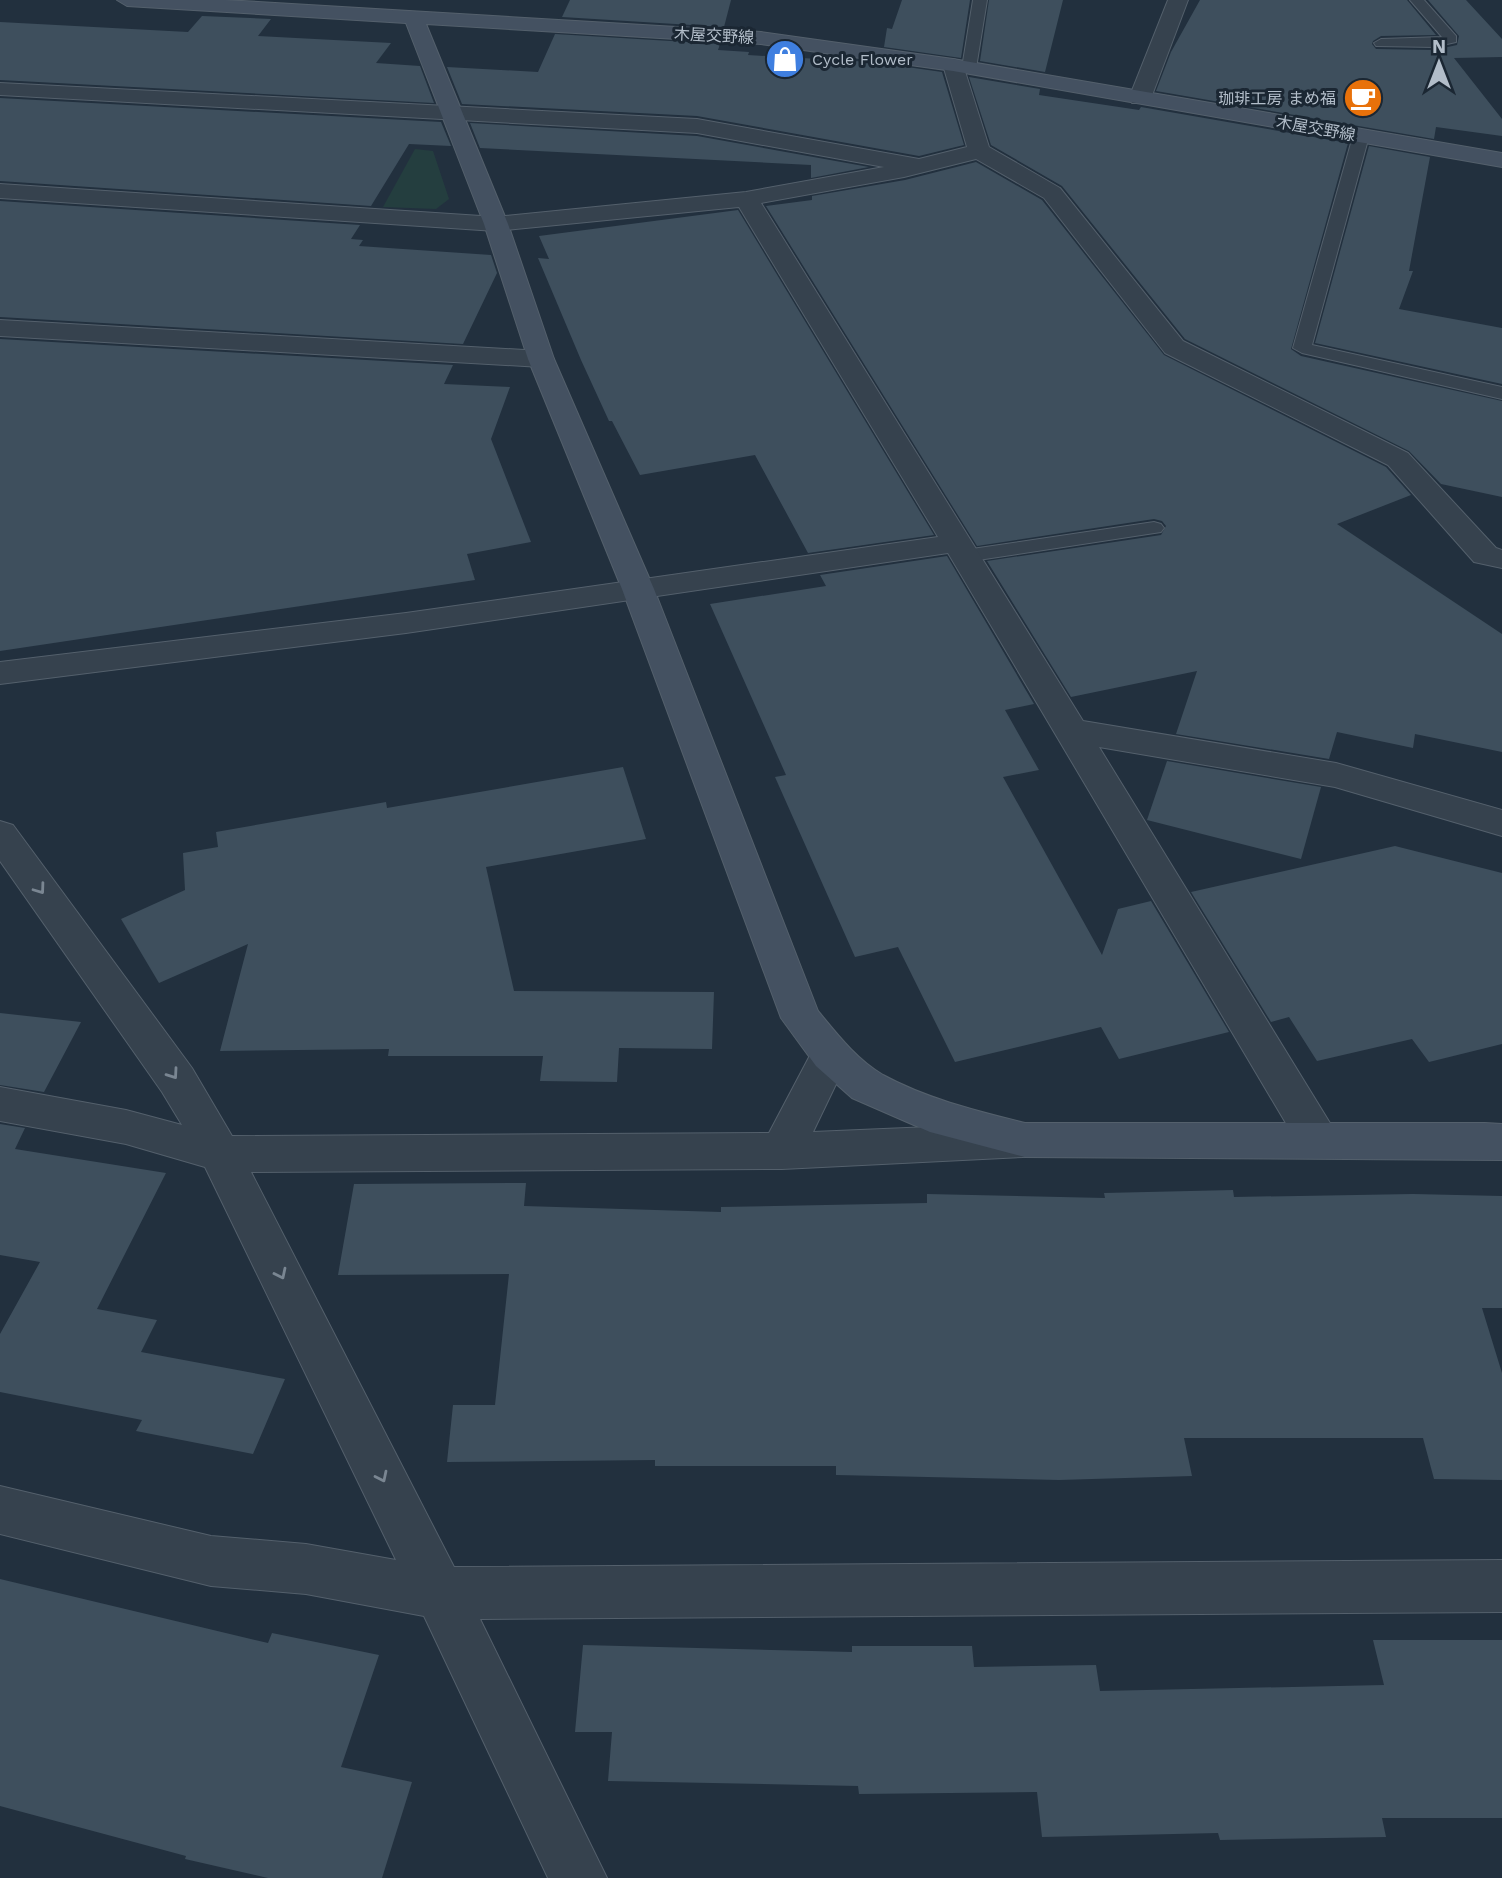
<svg xmlns="http://www.w3.org/2000/svg" width="1502" height="1878" viewBox="0 0 1502 1878" font-family="'Work Sans','Noto Sans JP',sans-serif">
	<style>
		.green { fill: #243e3f }
		.building { fill: #3e4f5d }
		.lines { fill: none; stroke-linecap: round; stroke-linejoin: round }
		.lane-casing { stroke: #54606c; stroke-width: 2 }
		.street-casing { stroke: #54606c; stroke-width: 2 }
		.secondary-casing { stroke: #54606c; stroke-width: 2 }
		.lane { fill: #36424e; fill-rule: evenodd }
		.street { fill: #36424e; fill-rule: evenodd }
		.secondary { fill: #445161; fill-rule: evenodd }
		.oneway { stroke: #7a8692 }
		.labels { text-anchor: middle; stroke-width: 6; stroke-linejoin: round; paint-order: stroke }
		.far-street-label { font-size: 16px; fill: #b2bdc9; stroke: #1b2733 }
		.far-poi-label { font-size: 16px; fill: #b2bdc9; stroke: #1b2733; text-anchor: start }
	</style>
	<rect width="100%" height="100%" fill="#22303e"/>
	<polygon class="green" points="415,149 433,151 449,199 436,209 383,207"/>
	<g class="building">
		<polygon points="570,0 731,0 724,27 562,17"/>
		<polygon points="902,0 970,0 961,58 884,47 887,28 892,29"/>
		<polygon points="989,0 1063,0 1045,72 980,61"/>
		<polygon points="1200,0 1407,0 1436,35 1381,36 1373,41 1372,44 1376,49 1434,50 1457,45 1459,36 1428,0 1466,0 1502,39 1502,57 1454,58 1502,119 1502,136 1436,127 1434,139 1156,91 1171,52"/>
		<polygon points="202,16 271,19 258,36 391,43 376,63 420,66 434,103 0,80 0,22 188,32"/>
		<polygon points="555,34 720,44 718,50 749,52 748,55 872,62 942,72 964,145 919,156 697,116 462,104 447,67 538,72"/>
		<polygon points="969,77 1040,89 1039,95 1139,110 1141,107 1348,143 1291,349 1301,356 1502,401 1502,497 1441,484 1409,451 1185,339 1062,186 991,145"/>
		<polygon points="0,98 441,122 451,146 409,144 371,206 0,181"/>
		<polygon points="470,123 697,136 869,167 811,178 811,165 480,148"/>
		<polygon points="1369,146 1430,157 1409,271 1413,271 1399,309 1502,328 1502,384 1315,343"/>
		<polygon points="976,162 1042,200 1164,355 1386,467 1411,495 1337,524 1502,634 1502,752 1415,734 1413,748 1337,732 1329,759 1176,734 1197,671 1071,697 987,561 1161,535 1166,526 1162,521 1154,519 977,546 766,206 812,200 812,196 905,180"/>
		<polygon points="0,201 360,225 351,239 363,240 359,246 491,255 497,273 463,344 0,317"/>
		<polygon points="738,210 934,535 808,553 755,455 640,475 612,421 609,421 581,360 538,258 549,259 539,236"/>
		<polygon points="0,339 453,365 444,384 510,387 491,439 531,542 467,554 475,580 0,651"/>
		<polygon points="947,556 1034,704 1005,710 1039,770 1003,777 1102,955 1118,909 1151,901 1229,1032 1119,1059 1101,1027 955,1062 898,947 855,957 775,777 786,775 710,604 826,586 820,575"/>
		<polygon points="1167,761 1321,787 1301,859 1147,820"/>
		<polygon points="623,767 646,839 486,867 514,991 714,992 712,1049 619,1048 617,1082 540,1081 543,1056 388,1056 389,1049 220,1051 248,944 159,983 121,919 185,890 183,853 218,847 216,832 386,802 387,808"/>
		<polygon points="1395,846 1502,873 1502,1044 1429,1062 1412,1039 1317,1061 1289,1017 1271,1022 1191,892"/>
		<polygon points="0,1013 81,1022 44,1092 0,1085"/>
		<polygon points="0,1124 25,1128 15,1149 166,1173 97,1309 157,1320 141,1352 285,1379 253,1454 136,1431 142,1420 0,1392 0,1334 40,1262 0,1255"/>
		<polygon points="526,1183 524,1206 721,1212 721,1207 927,1203 927,1194 1105,1198 1104,1193 1233,1190 1234,1197 1413,1194 1502,1196 1502,1308 1482,1308 1502,1373 1502,1480 1434,1479 1423,1438 1184,1438 1192,1476 1059,1480 836,1475 836,1466 655,1466 655,1460 447,1462 453,1405 495,1405 509,1274 338,1275 354,1184"/>
		<polygon points="0,1579 268,1643 272,1633 379,1655 341,1767 412,1782 382,1878 268,1878 185,1859 186,1856 0,1806"/>
		<polygon points="1373,1640 1502,1640 1502,1818 1382,1818 1386,1837 1220,1840 1218,1833 1042,1837 1037,1792 859,1794 858,1786 608,1781 612,1732 575,1732 583,1645 852,1652 852,1646 972,1646 974,1667 1096,1665 1100,1691 1384,1685"/>
	</g>
	<g class="lines">
		<g class="lane-casing">
			<g id="lane">
				<polygon points="973,0 987,0 976,68 969,72 962,68"/>
				<polygon points="1410,0 1424,0 1456,36 1456,42 1434,47 1376,46 1374,43 1381,39 1442,37"/>
				<polygon points="1361,131 1369,136 1312,345 1502,387 1502,399 1302,353 1293,348 1353,136"/>
				<polygon points="1154,522 1161,524 1164,528 1161,532 965,562 958,560 955,556 958,552 965,550"/>
			</g>
		</g>
		<g class="street-casing">
			<g id="street">
				<polygon points="1168,0 1188,0 1151,98 1148,103 1132,103 1129,98"/>
				<polygon points="953,59 960,61 963,65 989,147 1060,188 1183,341 1408,453 1496,548 1502,550 1502,568 1474,562 1388,465 1165,353 1044,198 976,159 904,177 761,203 1083,721 1336,763 1502,810 1502,836 1335,787 1099,747 1333,1128 1339,1140 1333,1152 1318,1157 1303,1152 948,553 406,633 0,684 0,662 406,613 938,537 739,207 496,231 0,198 0,184 496,217 746,192 884,167 697,133 0,95 0,83 697,119 919,159 967,147 943,65 946,61"/>
				<polygon points="0,320 541,351 550,353 554,359 550,365 541,367 0,336"/>
				<polygon points="0,821 13,825 192,1068 232,1136 769,1133 816,1044 830,1039 844,1044 850,1055 813,1132 1023,1123 1038,1128 1044,1140 1038,1152 1023,1157 782,1169 251,1172 454,1567 1502,1560 1502,1612 480,1619 607,1878 548,1878 424,1616 306,1594 211,1586 0,1534 0,1486 211,1536 306,1544 396,1560 205,1167 126,1144 0,1121 0,1087 126,1110 182,1125 162,1092 0,861"/>
			</g>
		</g>
		<g class="secondary-casing">
			<path id="secondary" d="M117,0H225L761,32L953,59L1502,153V167L953,71L761,44L426,24L508,224L554,359L654,589L818,1011C837,1034 857,1060 883,1075C927,1099 977,1111 1025,1123H1485L1502,1124V1160L1025,1157L930,1132L852,1098L816,1066L781,1018L622,589L528,359L484,224L406,23L127,6Z"/>
		</g>
		<use href="#lane" class="lane"/>
		<use href="#street" class="street"/>
		<use href="#secondary" class="secondary"/>
	</g>
	<defs><path id="oneway-chevron" d="M-2-3.5L2.5 0L-2 3.5" fill="none" stroke-width="1.6" stroke-linecap="round" stroke-linejoin="round" transform="scale(1.75)"/></defs>
	<g class="oneway">
		<use href="#oneway-chevron" transform="translate(40 889) rotate(54)"/>
		<use href="#oneway-chevron" transform="translate(173 1074) rotate(55)"/>
		<use href="#oneway-chevron" transform="translate(281 1274) rotate(64)"/>
		<use href="#oneway-chevron" transform="translate(382 1477) rotate(64)"/>
	</g>
	<defs>
		<g id="shop-disc" transform="scale(2.0125)"><circle r="9.5" fill="#3f7fe0" stroke="#1b2733"/><path d="M-5-2.5h2.3a2.7 3.5 0 0 1 5.4 0H5L5.5 6h-11ZM-1.5-2.5h3a1.5 2.3 0 0 0-3 0Z" fill="#fff"/></g>
		<g id="cafe-disc" transform="scale(2.0125)"><circle r="9.5" fill="#e8710a" stroke="#1b2733"/><path d="M-5.5-4.5H6V0H3Q3 3.5 0 3.5H-2.5Q-5.5 3.5-5.5 0ZM3-3.2v2h1.7v-2ZM-6 4.5H4V6H-6Z" fill="#fff"/></g>
	</defs>
	<g fill-rule="evenodd">
		<use href="#shop-disc" x="785" y="59"/>
		<use href="#cafe-disc" x="1363" y="98"/>
	</g>
	<g class="labels">
		<g class="far-street-label">
			<text transform="translate(714 35) rotate(3)" y="6">木屋交野線</text>
			<text transform="translate(1316 128) rotate(10)" y="6">木屋交野線</text>
		</g>
		<g class="far-poi-label">
			<text x="812" y="65">Cycle Flower</text>
			<text x="1336" y="104" text-anchor="end">珈琲工房 まめ福</text>
		</g>
	</g>
	<g transform="translate(1439 63)" stroke="#1b2733" stroke-width="5" paint-order="stroke">
	<path d="M0-5L12 26L0 18L-12 26Z" fill="#b2bdc9"/>
	<text y="-10" font-size="19" font-weight="bold" text-anchor="middle" fill="#b2bdc9">N</text>
	</g>
</svg>
